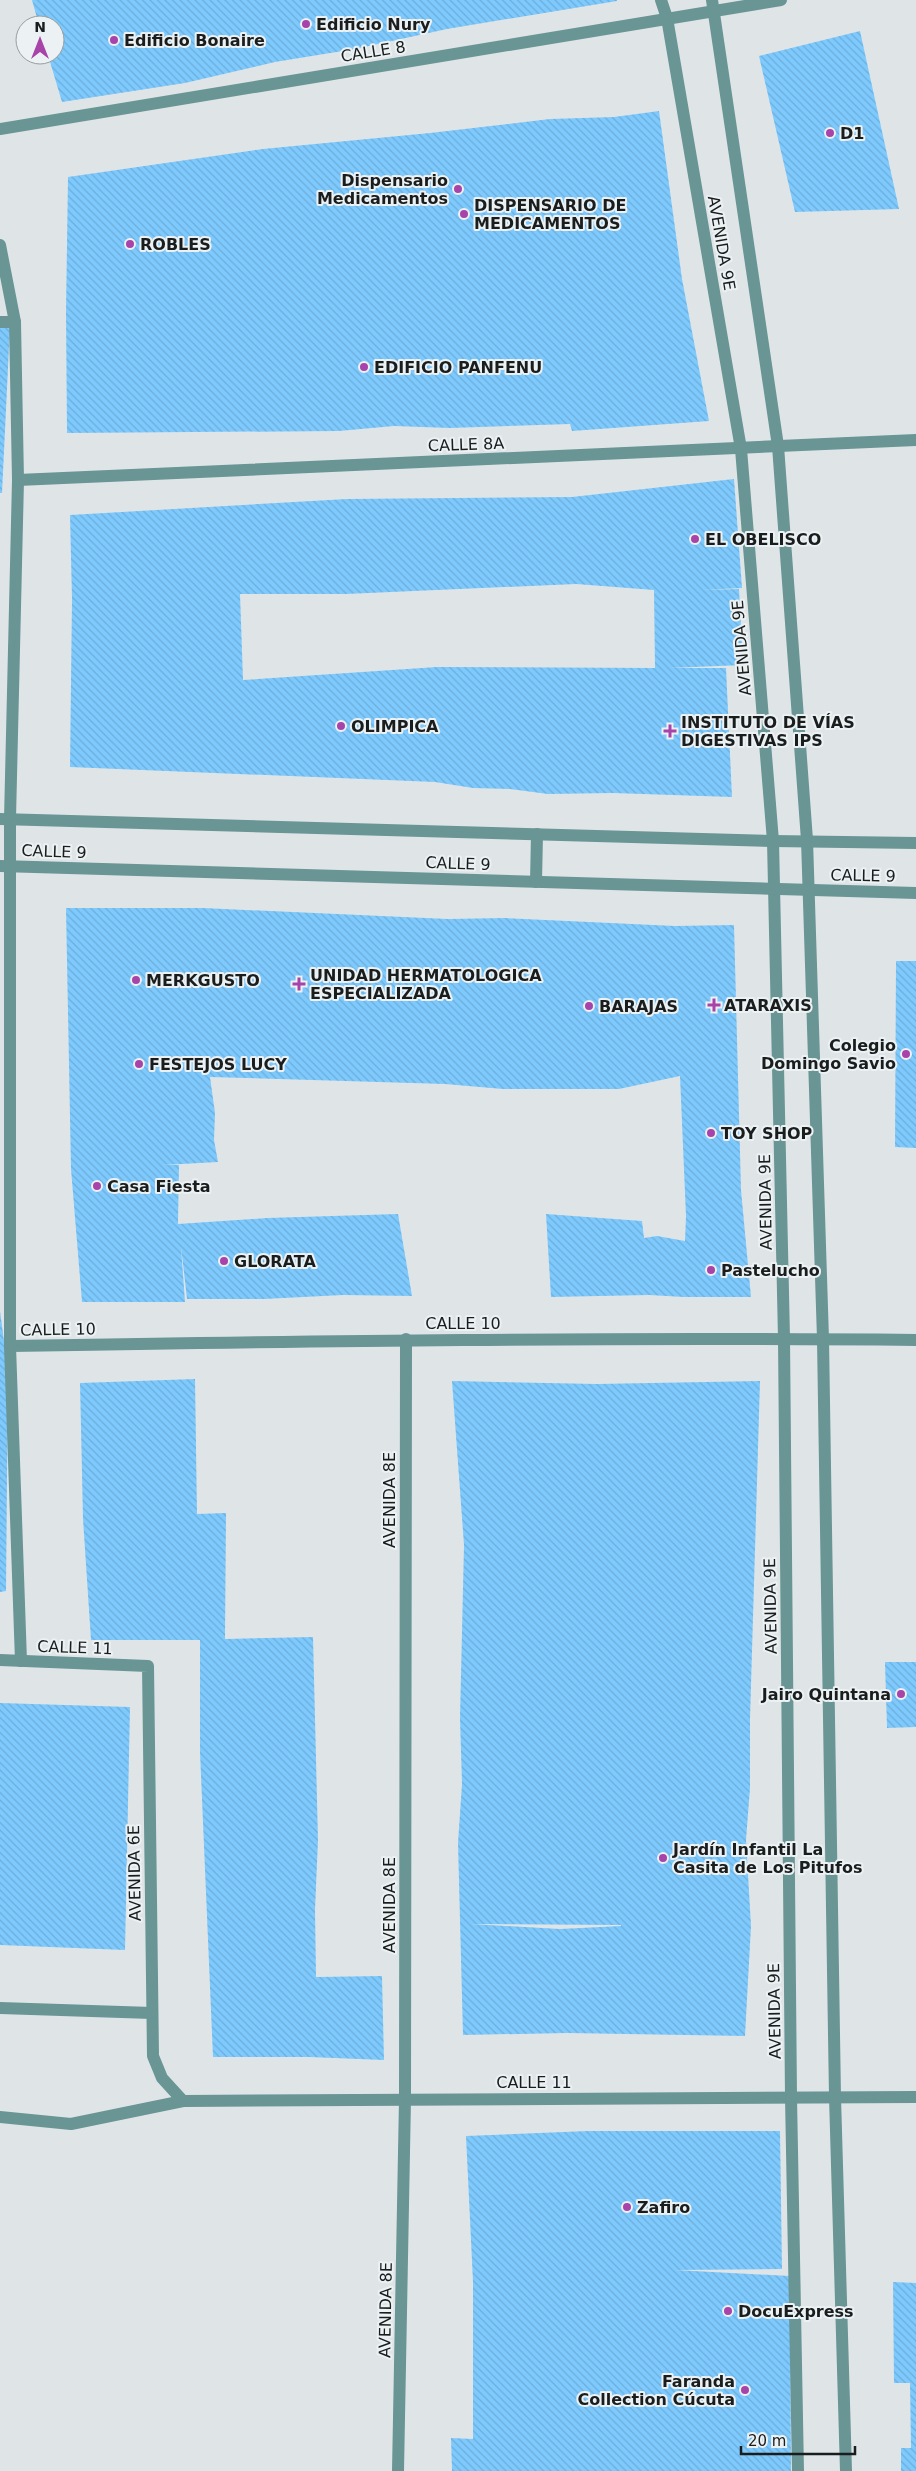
<svg xmlns="http://www.w3.org/2000/svg" width="916" height="2471" viewBox="0 0 916 2471" font-family="'DejaVu Sans',sans-serif">
	<style>
		.building { fill: url(#building-back-hatch); fill-rule: evenodd }
		.lines { fill: none; stroke-linecap: round; stroke-linejoin: round }
		.minor { stroke: #699595; stroke-width: 12 }
		.tertiary { stroke: #699595; stroke-width: 12 }
		.poi-dot { fill: #a843a9; stroke: #ecf2f4; stroke-width: 2 }
		.labels { text-anchor: middle; stroke-width: 4; stroke-linejoin: round; paint-order: stroke }
		.poi-label { font-size: 16px; font-weight: bold; fill: #1a1d1d; stroke: #ecf2f4; text-anchor: start }
		.street-label { font-size: 16px; fill: #1a1d1d; stroke: #ecf2f4 }
	</style>
	<defs>
		<pattern id="building-back-hatch" width="6" height="6" patternUnits="userSpaceOnUse" patternTransform="scale(1.25)"><rect width="6" height="6" fill="#7ecafe"/><path d="M-1 5l2 2M0 0l6 6M5-1l2 2" fill="none" stroke="#6cadd9"/></pattern>
	</defs>
	<rect width="100%" height="100%" fill="#dfe5e7"/>
	<g class="building">
		<polygon points="32,0 617,0 617,1 447,29 355,49 275,62 185,83 62,102 48,55 55,55 55,25 39,25"/>
		<polygon points="860,31 899,209 795,212 759,56"/>
		<polygon points="659,111 682,279 709,421 572,431 570,424 450,428 394,426 339,431 67,433 66,312 68,177 263,149 430,133 550,119 614,117"/>
		<polygon points="10,326 2,493 0,493 0,327"/>
		<path d="M734,479L742,588L702,590L739,589L743,665L670,668H726L732,797L613,793L548,794L510,789L473,788L435,782L70,767L72,599L70,515L347,499L572,497ZM576,584L654,590L655,668L437,667L243,680L240,594H346Z"/>
		<polygon points="66,908 203,908 448,919 505,918 675,926 734,925 741,1190 751,1297 684,1297 649,1295 551,1297 546,1214 642,1221 644,1238 657,1236 685,1241 686,1216 680,1076 619,1089 503,1089 445,1084 210,1077 215,1113 214,1140 218,1162 163,1165 179,1165 178,1224 267,1218 398,1214 412,1296 343,1295 264,1299 187,1299 181,1246 185,1302 82,1302 71,1169"/>
		<polygon points="896,961 916,961 916,1148 895,1147"/>
		<polygon points="0,1311 8,1371 6,1591 0,1592"/>
		<polygon points="195,1379 197,1514 226,1513 225,1639 313,1637 318,1840 315,1910 316,1977 382,1976 384,2060 309,2057 213,2057 200,1752 200,1640 91,1640 83,1519 80,1383"/>
		<path d="M452,1381L597,1384L760,1381L750,1719V1788L746,1840L751,1926L745,2036L567,2033L463,2035L458,1843L462,1784L460,1718L464,1545ZM471,1924L621,1925V1926L560,1929Z"/>
		<polygon points="885,1662 916,1662 916,1727 887,1728"/>
		<polygon points="0,1703 130,1707 125,1950 0,1945"/>
		<polygon points="588,2131 780,2131 782,2269 675,2270 790,2276 791,2471 452,2471 451,2438 473,2439 473,2282 466,2136"/>
		<polygon points="893,2282 916,2283 916,2471 901,2471 901,2448 911,2448 910,2383 894,2383"/>
	</g>
	<g class="lines">
		<g class="minor">
			<polyline points="0,129 781,0"/>
			<polyline points="0,245 15,322 18,480 10,819 10,1346 21,1661"/>
			<polyline points="0,322 15,322"/>
			<polyline points="18,480 916,440"/>
			<path d="M10,1346C312,1341 614,1337 916,1340"/>
			<polyline points="0,1660 148,1666 153,2056 162,2078 183,2101 916,2097"/>
			<polyline points="0,2008 152,2013"/>
			<polyline points="0,2117 71,2124 183,2101"/>
			<polyline points="398,2471 405,2099 406,1339"/>
		</g>
		<g class="tertiary">
			<polyline points="661,0 667,18 741,449 773,841 784,1338 791,2097 798,2471"/>
			<polyline points="712,0 778,446 807,840 823,1339 835,2097 846,2471"/>
			<polyline points="0,819 773,841 916,843"/>
			<polyline points="0,866 916,893"/>
			<polyline points="536,882 537,834"/>
		</g>
	</g>
	<g class="poi-dot">
		<circle cx="306" cy="24" r="5"/>
		<circle cx="114" cy="40" r="5"/>
		<circle cx="830" cy="133" r="5"/>
		<circle cx="458" cy="189" r="5"/>
		<circle cx="464" cy="214" r="5"/>
		<circle cx="130" cy="244" r="5"/>
		<circle cx="364" cy="367" r="5"/>
		<circle cx="695" cy="539" r="5"/>
		<circle cx="341" cy="726" r="5"/>
		<path d="M667.5 723.5h5v5h5v5h-5v5h-5v-5h-5v-5h5z"/>
		<circle cx="136" cy="980" r="5"/>
		<path d="M296.5 976.5h5v5h5v5h-5v5h-5v-5h-5v-5h5z"/>
		<path d="M711.5 997.5h5v5h5v5h-5v5h-5v-5h-5v-5h5z"/>
		<circle cx="589" cy="1006" r="5"/>
		<circle cx="906" cy="1054" r="5"/>
		<circle cx="139" cy="1064" r="5"/>
		<circle cx="711" cy="1133" r="5"/>
		<circle cx="97" cy="1186" r="5"/>
		<circle cx="224" cy="1261" r="5"/>
		<circle cx="711" cy="1270" r="5"/>
		<circle cx="901" cy="1694" r="5"/>
		<circle cx="663" cy="1858" r="5"/>
		<circle cx="627" cy="2207" r="5"/>
		<circle cx="728" cy="2311" r="5"/>
		<circle cx="745" cy="2390" r="5"/>
	</g>
	<g class="labels">
		<g class="poi-label">
			<text x="316" y="30">Edificio Nury</text>
			<text x="124" y="46">Edificio Bonaire</text>
			<text x="840" y="139">D1</text>
			<text x="448" y="186" text-anchor="end">Dispensario<tspan x="448" dy="18">Medicamentos</tspan></text>
			<text x="474" y="211">DISPENSARIO DE<tspan x="474" dy="18">MEDICAMENTOS</tspan></text>
			<text x="140" y="250">ROBLES</text>
			<text x="374" y="373">EDIFICIO PANFENU</text>
			<text x="705" y="545">EL OBELISCO</text>
			<text x="681" y="728">INSTITUTO DE VÍAS<tspan x="681" dy="18">DIGESTIVAS IPS</tspan></text>
			<text x="351" y="732">OLIMPICA</text>
			<text x="310" y="981">UNIDAD HERMATOLOGICA<tspan x="310" dy="18">ESPECIALIZADA</tspan></text>
			<text x="146" y="986">MERKGUSTO</text>
			<text x="724" y="1011">ATARAXIS</text>
			<text x="599" y="1012">BARAJAS</text>
			<text x="896" y="1051" text-anchor="end">Colegio<tspan x="896" dy="18">Domingo Savio</tspan></text>
			<text x="149" y="1070">FESTEJOS LUCY</text>
			<text x="721" y="1139">TOY SHOP</text>
			<text x="107" y="1192">Casa Fiesta</text>
			<text x="234" y="1267">GLORATA</text>
			<text x="721" y="1276">Pastelucho</text>
			<text x="891" y="1700" text-anchor="end">Jairo Quintana</text>
			<text x="673" y="1855">Jardín Infantil La<tspan x="673" dy="18">Casita de Los Pitufos</tspan></text>
			<text x="637" y="2213">Zafiro</text>
			<text x="738" y="2317">DocuExpress</text>
			<text x="735" y="2387" text-anchor="end">Faranda<tspan x="735" dy="18">Collection Cúcuta</tspan></text>
		</g>
		<g class="street-label">
			<text transform="translate(373 51) rotate(-9)" y="6">CALLE 8</text>
			<text transform="translate(722 243) rotate(80)" y="6">AVENIDA 9E</text>
			<text transform="translate(466 444) rotate(-2)" y="6">CALLE 8A</text>
			<text transform="translate(741 648) rotate(-95)" y="6">AVENIDA 9E</text>
			<text transform="translate(54 851) rotate(2)" y="6">CALLE 9</text>
			<text transform="translate(458 863) rotate(2)" y="6">CALLE 9</text>
			<text transform="translate(863 875) rotate(1)" y="6">CALLE 9</text>
			<text transform="translate(765 1202) rotate(-91)" y="6">AVENIDA 9E</text>
			<text x="463" y="1329">CALLE 10</text>
			<text transform="translate(58 1329) rotate(-1)" y="6">CALLE 10</text>
			<text transform="translate(389 1500) rotate(-90)" y="6">AVENIDA 8E</text>
			<text transform="translate(770 1606) rotate(-91)" y="6">AVENIDA 9E</text>
			<text transform="translate(75 1647) rotate(2)" y="6">CALLE 11</text>
			<text transform="translate(134 1873) rotate(-91)" y="6">AVENIDA 6E</text>
			<text transform="translate(389 1905) rotate(-90)" y="6">AVENIDA 8E</text>
			<text transform="translate(774 2011) rotate(-91)" y="6">AVENIDA 9E</text>
			<text x="534" y="2088">CALLE 11</text>
			<text transform="translate(385 2310) rotate(-89)" y="6">AVENIDA 8E</text>
		</g>
	</g>
	<g transform="translate(40 40)"><circle r="24" fill="#ecf2f4" stroke="#989d9e"/>
	<path d="M0-4L9 19L0 12L-9 19Z" fill="#a843a9"/>
	<text y="-8" font-size="14" font-weight="bold" text-anchor="middle" fill="#1a1d1d">N</text>
	</g>
	<path d="M741 2446v8h114v-8" fill="none" stroke="#1a1d1d" stroke-width="2.5"/>
	<text x="748" y="2446" font-size="15" fill="#1a1d1d" stroke="#ecf2f4" stroke-width="4" paint-order="stroke">20 m</text>
</svg>
